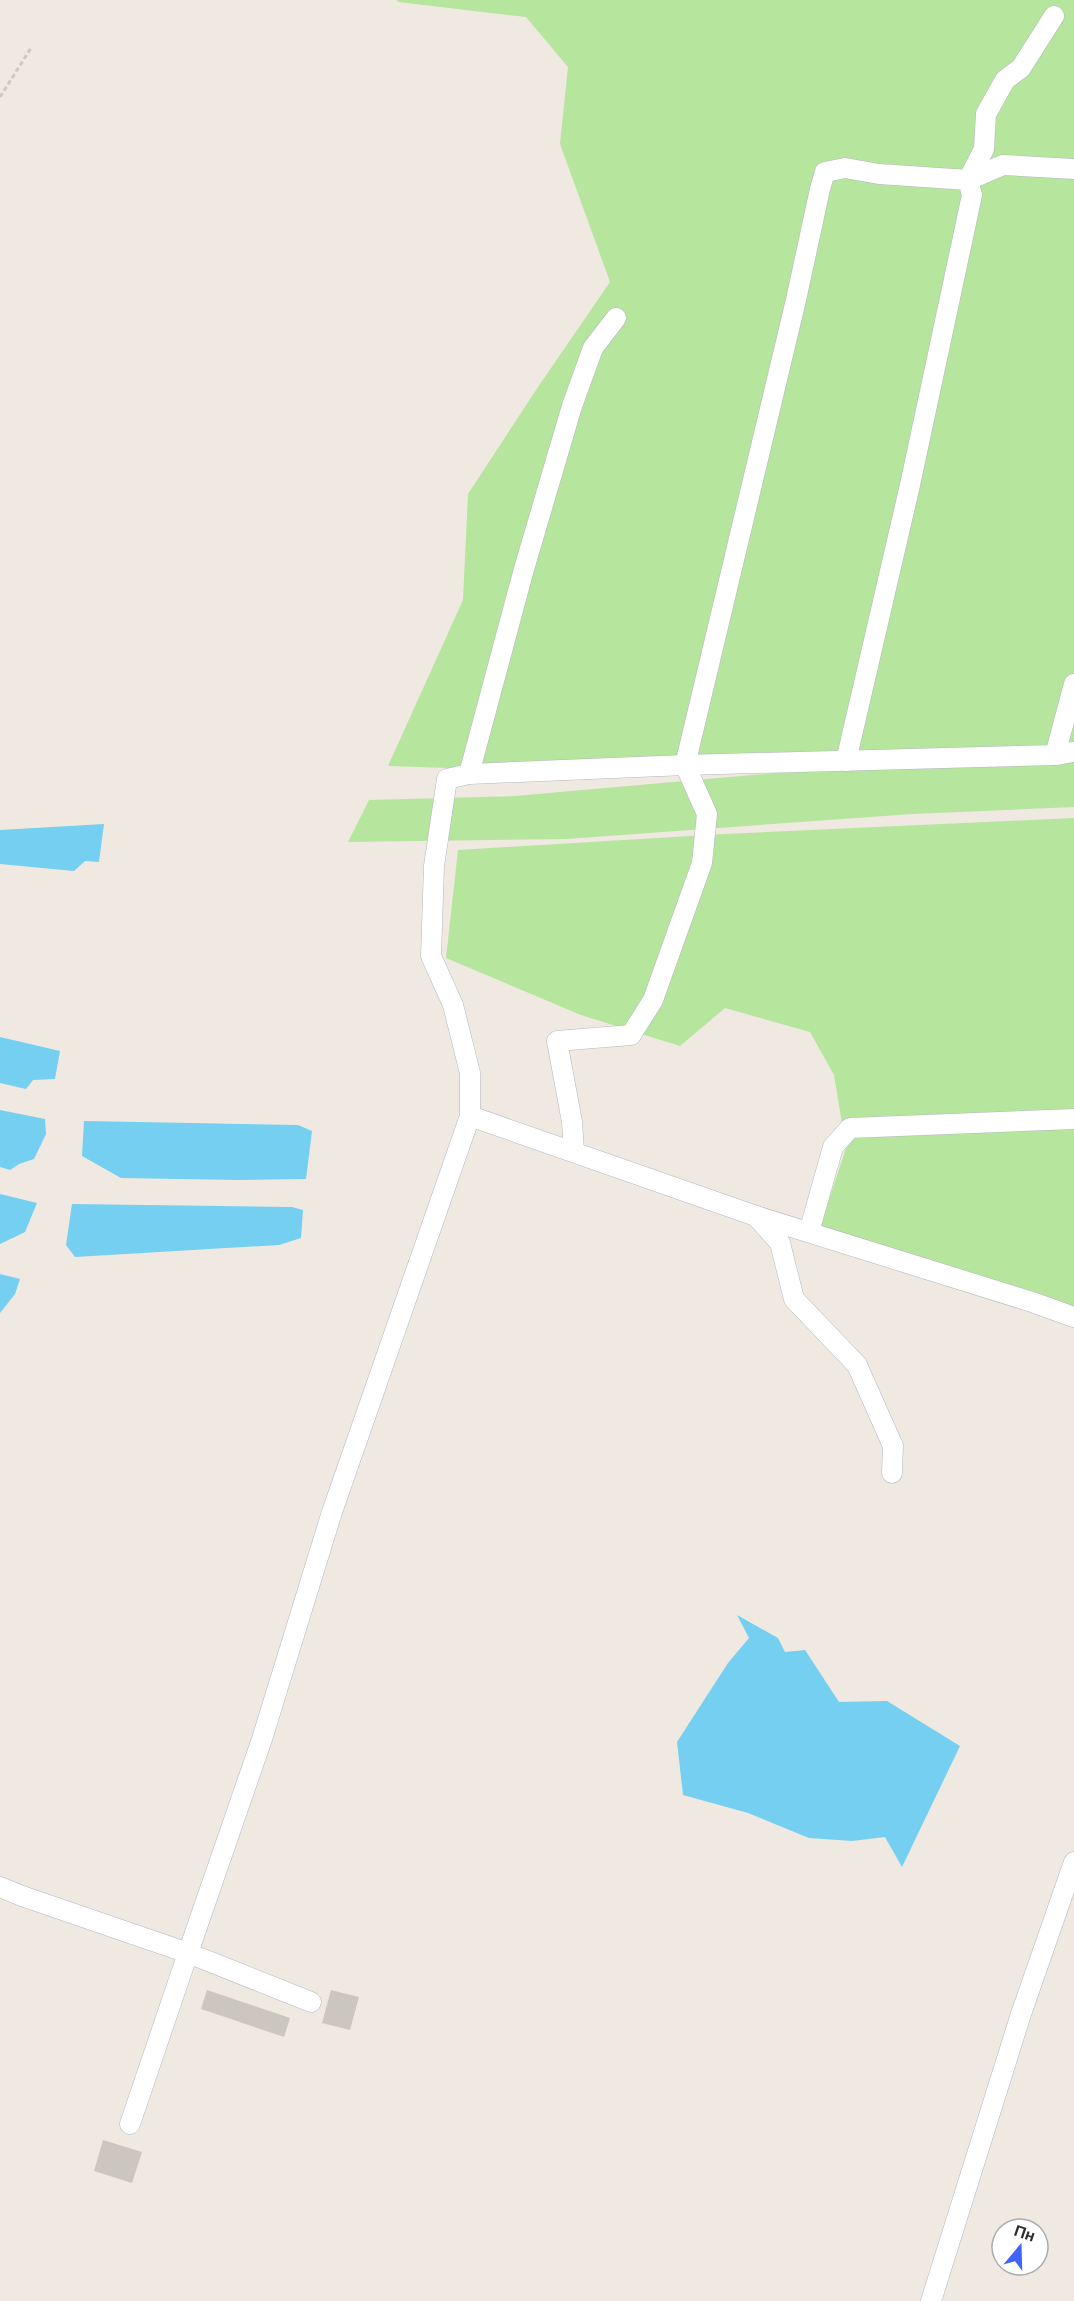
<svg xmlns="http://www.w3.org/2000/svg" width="1074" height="2301" viewBox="0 0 1074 2301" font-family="Barlow,sans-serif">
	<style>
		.green { fill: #b6e59e }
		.water { fill: #75cff0 }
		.building { fill: #cbc7bf }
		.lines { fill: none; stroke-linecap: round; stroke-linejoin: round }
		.minor-casing { stroke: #b4b7c1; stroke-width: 21 }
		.path { stroke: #c9c9c9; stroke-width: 3; stroke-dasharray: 4.5 3; stroke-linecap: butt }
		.minor { stroke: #fff; stroke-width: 20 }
	</style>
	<rect width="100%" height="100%" fill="#efe9e1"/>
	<g class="green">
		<polygon points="397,0 1074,0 1074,749 480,769 388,766 463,600 468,494 538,387 610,282 560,144 568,67 526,17 398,2"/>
		<polygon points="1074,757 1074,807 912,814 566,839 348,842 369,800 515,796 775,773 1030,764"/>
		<polygon points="1074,818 1074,1307 820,1227 846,1148 834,1075 810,1032 725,1008 680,1046 581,1015 446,958 458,850 724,834"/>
	</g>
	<g class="water">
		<polygon points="104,824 99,862 85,861 74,871 0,864 0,830"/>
		<polygon points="0,1037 60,1051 55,1079 33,1080 26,1089 0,1083"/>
		<polygon points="0,1110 45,1119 46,1134 34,1159 19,1164 10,1170 0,1167"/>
		<polygon points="84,1121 298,1125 312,1131 306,1179 238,1180 121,1178 82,1156"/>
		<polygon points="0,1194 37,1203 25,1232 0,1244"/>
		<polygon points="72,1204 292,1207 303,1210 301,1238 279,1245 75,1257 66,1245"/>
		<polygon points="0,1274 20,1279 15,1294 0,1313"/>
		<polygon points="737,1615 778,1638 785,1652 805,1650 839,1702 887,1701 960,1746 902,1867 885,1837 852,1841 809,1838 748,1813 683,1795 677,1742 728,1663 749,1638"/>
	</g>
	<g class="building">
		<polygon points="207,1990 290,2018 284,2037 201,2009"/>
		<polygon points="331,1990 359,1997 350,2030 322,2023"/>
		<polygon points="103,2140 142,2152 132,2183 94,2171"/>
	</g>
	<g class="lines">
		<g class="minor-casing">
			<g id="minor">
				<polyline points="1054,16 1021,68 1005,80 986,114 984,149 968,180 1003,165 1074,169"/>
				<polyline points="1055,755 1074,684"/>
				<polyline points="469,774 524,569 572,406 593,348 616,318"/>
				<polyline points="470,1116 470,1073 453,1005 431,956 434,866 447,779 469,774 685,765 1055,755 1074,752"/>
				<polyline points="574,1152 572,1122 557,1041 631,1035 653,1000 702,863 707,814 685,765 796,300 820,189 825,172 845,168 879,174 968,180 972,195 910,485 846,761"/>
				<polyline points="756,1216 1032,1302 1074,1317"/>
				<polyline points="809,1232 833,1147 850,1128 1074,1119"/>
				<polyline points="0,1887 22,1896 188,1953 262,1739 332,1512 470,1116 756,1216 780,1243 794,1299 857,1365 893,1446 892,1473"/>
				<polyline points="130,2124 188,1953 311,2002"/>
				<polyline points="931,2301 1021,2014 1074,1862"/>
			</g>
		</g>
		<polyline class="path" points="0,97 31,48"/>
		<use href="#minor" class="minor"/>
	</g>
	<g transform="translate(1020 2247) rotate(19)"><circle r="28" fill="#ffffff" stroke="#ababab" stroke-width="1.5"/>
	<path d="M0-4.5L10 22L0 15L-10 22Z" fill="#4264fb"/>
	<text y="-9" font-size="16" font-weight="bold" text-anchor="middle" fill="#2e2e2e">Пн</text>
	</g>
</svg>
